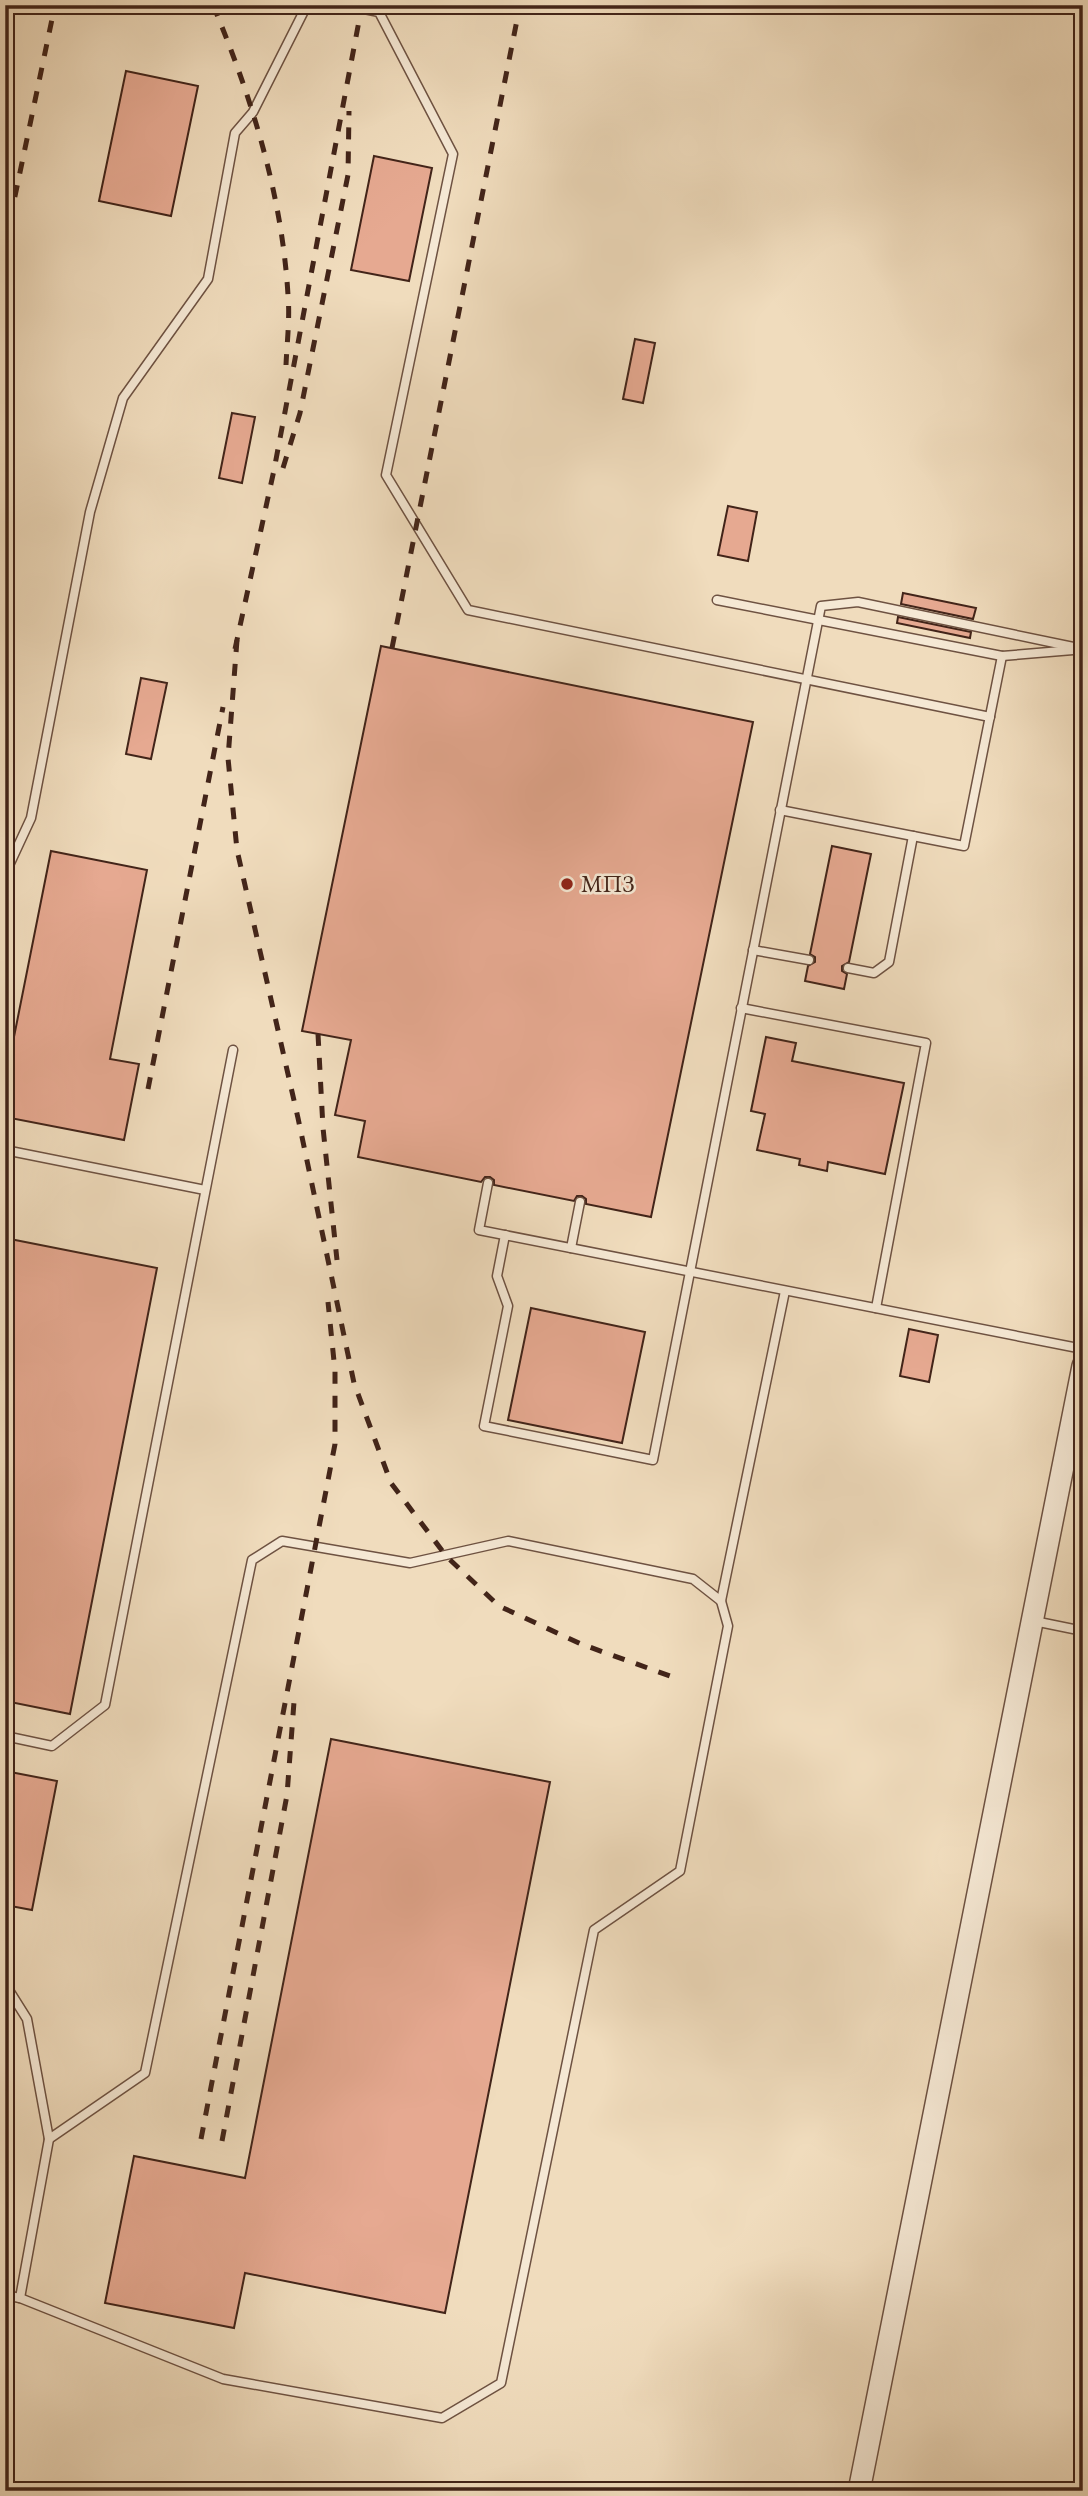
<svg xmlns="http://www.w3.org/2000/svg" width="1088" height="2496" viewBox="0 0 1088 2496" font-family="'EB Garamond',serif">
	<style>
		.building { fill: #e6a991; stroke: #422419; stroke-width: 2 }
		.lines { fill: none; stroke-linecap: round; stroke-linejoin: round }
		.service-casing { stroke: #6e5242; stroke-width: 11 }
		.tertiary-casing { stroke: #6e5242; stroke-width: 24 }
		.service { stroke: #f5e8d4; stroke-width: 8 }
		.tertiary { stroke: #f5e8d4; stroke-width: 21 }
		.rail { stroke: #422419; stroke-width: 5; stroke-dasharray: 12 12; stroke-linecap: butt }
		.poi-dot { fill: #8f2418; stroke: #f5e8d4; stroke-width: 2.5 }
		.labels { text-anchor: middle; stroke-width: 5; stroke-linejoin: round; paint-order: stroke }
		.poi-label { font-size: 24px; fill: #422419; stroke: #f5e8d4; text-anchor: start }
	</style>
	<rect width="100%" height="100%" fill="#f0dcbd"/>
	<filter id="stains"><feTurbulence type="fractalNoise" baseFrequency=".00286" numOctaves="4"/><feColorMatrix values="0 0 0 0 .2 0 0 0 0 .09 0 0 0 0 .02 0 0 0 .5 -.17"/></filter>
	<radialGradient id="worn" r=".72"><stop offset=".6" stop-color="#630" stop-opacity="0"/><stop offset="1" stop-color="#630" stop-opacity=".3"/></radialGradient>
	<g class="building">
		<polygon points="126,71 198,86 171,216 99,201"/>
		<polygon points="374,156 432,168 409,281 351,270"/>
		<polygon points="635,339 655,343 643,403 623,399"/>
		<polygon points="232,413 255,417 242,483 219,478"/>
		<polygon points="728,506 757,512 748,561 718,555"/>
		<polygon points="903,593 976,608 973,619 901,604"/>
		<polygon points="898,617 971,632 970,638 897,623"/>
		<polygon points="381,646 753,722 651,1217 586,1204 586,1199 582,1196 577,1196 574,1201 494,1185 494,1180 490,1177 485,1177 481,1182 358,1157 365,1121 335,1115 351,1040 302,1031"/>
		<polygon points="141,678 167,683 151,759 126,754"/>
		<polygon points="832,846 871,854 849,962 842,966 842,971 847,974 844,989 805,981 808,966 815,962 815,957 810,954"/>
		<polygon points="51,851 147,870 110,1059 139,1064 124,1140 5,1117 5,1082"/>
		<polygon points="766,1037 796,1043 792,1061 904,1083 885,1174 828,1162 827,1171 799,1165 800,1159 757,1150 765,1114 751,1111"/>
		<polygon points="5,1238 157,1268 70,1714 5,1701"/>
		<polygon points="531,1308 645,1332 622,1443 508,1420"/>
		<polygon points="909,1329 938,1335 929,1382 900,1376"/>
		<polygon points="331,1739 550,1782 445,2313 245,2273 234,2328 105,2303 134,2156 245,2178"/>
		<polygon points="5,1771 57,1781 32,1910 5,1905"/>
	</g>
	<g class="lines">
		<g class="service-casing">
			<g id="service">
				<polyline points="345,5 379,12 453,154 386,475 468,610 990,717"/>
				<polyline points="717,600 1002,656 1073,650"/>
				<polyline points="780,810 964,846 1002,656"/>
				<polyline points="5,874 31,818 90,512 123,398 208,279 235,133 253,112 307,5"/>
				<polyline points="753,950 809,960"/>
				<polyline points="848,968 874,973 889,962 913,836"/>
				<polyline points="741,1008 926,1043 876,1308"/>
				<polyline points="5,1150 205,1190"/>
				<polyline points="488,1183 479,1230 1083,1349"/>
				<polyline points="505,1235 497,1276 508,1306 484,1426 653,1460 821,606 858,602 1083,649"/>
				<polyline points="571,1248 580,1202"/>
				<polyline points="1034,1621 1083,1631"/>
				<polyline points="5,1736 52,1746 105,1705 233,1050"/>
				<polyline points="5,1984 27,2019 49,2139"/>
				<polyline points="5,2295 20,2298 223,2379 442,2418 501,2383 594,1930 680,1871 728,1626 721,1601 785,1291"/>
				<polyline points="20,2298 49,2139 145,2073 252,1560 282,1541 410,1563 508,1541 693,1579 721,1601"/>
			</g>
		</g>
		<g class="tertiary-casing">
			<polyline id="tertiary" points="859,2491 1083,1366"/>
		</g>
		<use href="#service" class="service"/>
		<use href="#tertiary" class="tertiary"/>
		<g class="rail">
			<path d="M213,5C252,98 282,195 288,295C290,318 287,342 286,365"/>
			<polyline points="5,244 55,5"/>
			<polyline points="283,468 300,413 348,175 349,111"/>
			<polyline points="237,640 228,758 237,850 298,1118 354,1383 391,1483 447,1557 499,1606 581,1644 670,1676"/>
			<polyline points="392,648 520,5"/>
			<polyline points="235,649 274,470 359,21"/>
			<polyline points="318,1034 323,1128 337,1260"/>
			<polyline points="148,1089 223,707"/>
			<polyline points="201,2139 335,1444 335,1371 328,1302"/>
			<polyline points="222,2141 287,1795 294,1702"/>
		</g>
	</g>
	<circle class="poi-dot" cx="567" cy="884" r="7"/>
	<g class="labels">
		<g class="poi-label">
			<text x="581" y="892">МПЗ</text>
		</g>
	</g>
	<rect width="1088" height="2496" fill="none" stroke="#f0dcbd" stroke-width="28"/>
	<rect x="7" y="7" width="1074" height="2482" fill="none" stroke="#422419" stroke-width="3.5"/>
	<rect x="14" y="14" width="1060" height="2468" fill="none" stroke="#422419" stroke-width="2"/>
	<rect width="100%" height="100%" filter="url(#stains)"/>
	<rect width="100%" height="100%" fill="url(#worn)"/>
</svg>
